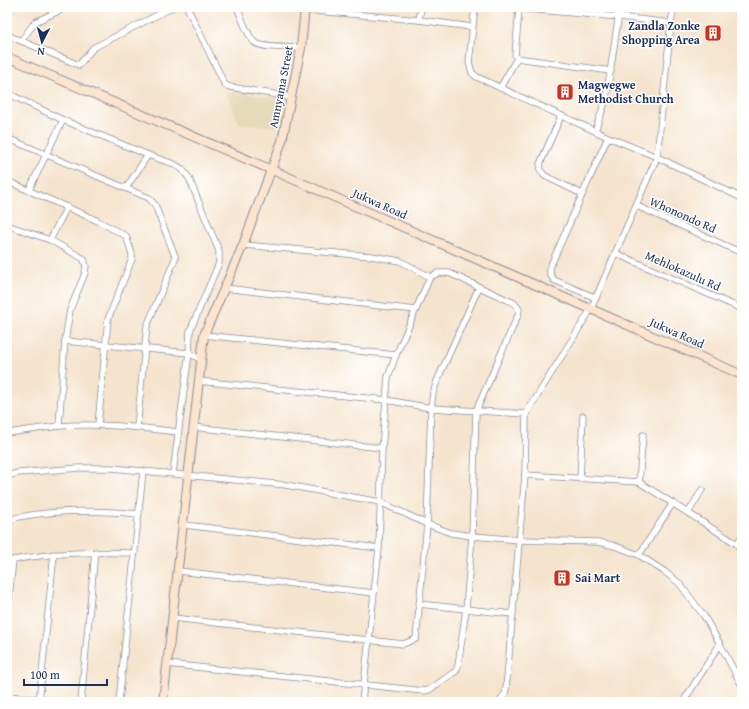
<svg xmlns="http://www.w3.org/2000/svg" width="749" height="709" viewBox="0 0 749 709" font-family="'Gentium Book Plus',serif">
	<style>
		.built { fill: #e5daba }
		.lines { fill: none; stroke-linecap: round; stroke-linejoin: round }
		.street-casing { stroke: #888a96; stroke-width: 7 }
		.secondary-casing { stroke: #888a96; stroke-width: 10 }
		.street { stroke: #fff; stroke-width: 5.5 }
		.secondary { stroke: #fce5cf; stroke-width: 8 }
		.labels { text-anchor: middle; stroke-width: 3; stroke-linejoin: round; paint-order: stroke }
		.poi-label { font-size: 12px; font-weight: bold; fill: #1b2f5e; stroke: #fff; text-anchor: start }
		.street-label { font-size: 12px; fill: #1b2f5e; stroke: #fff }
	</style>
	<rect width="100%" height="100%" fill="#fff"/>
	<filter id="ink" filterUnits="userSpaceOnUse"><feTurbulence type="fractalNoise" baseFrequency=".025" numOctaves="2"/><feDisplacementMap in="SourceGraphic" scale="8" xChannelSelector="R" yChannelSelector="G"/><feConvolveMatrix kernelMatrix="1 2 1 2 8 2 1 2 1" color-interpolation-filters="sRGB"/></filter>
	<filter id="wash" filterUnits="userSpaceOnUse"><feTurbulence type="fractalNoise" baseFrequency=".012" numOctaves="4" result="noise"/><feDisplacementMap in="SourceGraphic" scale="16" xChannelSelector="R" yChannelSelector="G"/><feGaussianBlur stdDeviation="0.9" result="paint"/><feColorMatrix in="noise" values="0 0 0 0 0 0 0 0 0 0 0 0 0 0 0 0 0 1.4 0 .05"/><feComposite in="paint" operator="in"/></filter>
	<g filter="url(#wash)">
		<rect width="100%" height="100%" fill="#f5e4cd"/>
		<polygon class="built" points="226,93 242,93 279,98 283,104 282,119 278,127 239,123"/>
	</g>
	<g filter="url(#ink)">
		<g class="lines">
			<g class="street-casing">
				<g id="street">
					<polyline points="187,7 225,85 230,87 291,97"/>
					<path d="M237,7C241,16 247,35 254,42C262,49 290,47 301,48"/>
					<polyline points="475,7 469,62 472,73 477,77 608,137 657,157 742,198"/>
					<polyline points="502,7 619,17 671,23"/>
					<polyline points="519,9 515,55 517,58 611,71"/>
					<polyline points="305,10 419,20 472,27"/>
					<polyline points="419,20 421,7"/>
					<polyline points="7,35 79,65 93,48 173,7"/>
					<polyline points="21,41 35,22 67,7"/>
					<polyline points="500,88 517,58"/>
					<polyline points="7,93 63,120 148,155 174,164 182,169 189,178 219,251 219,263 190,331 189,353 173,473"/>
					<polyline points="561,116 540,164 541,171 545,176 582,194"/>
					<polyline points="595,131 606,99 620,7"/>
					<polyline points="7,138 149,198 155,205 175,256 175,259 147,326 137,427"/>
					<polyline points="7,181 96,220 126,236 132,254 132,259 108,319 98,425"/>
					<polyline points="126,188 148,155"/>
					<polyline points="29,190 63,120"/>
					<polyline points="637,206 742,253"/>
					<polyline points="7,225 50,240 84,259 86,266 85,273 70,310 65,341 59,426"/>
					<polyline points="50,240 67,207"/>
					<polyline points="243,245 371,256 400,261 430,277"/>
					<polyline points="615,253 742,309"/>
					<polyline points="224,288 416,310"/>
					<polyline points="596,298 554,280 550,274 550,267 608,137"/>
					<polyline points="204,335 396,355"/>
					<polyline points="65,341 189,353 200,359"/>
					<polyline points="198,381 386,400 431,408 526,414"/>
					<polyline points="193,427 382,448"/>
					<path d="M7,433C24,431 41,428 59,426C99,423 138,427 178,432"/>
					<polyline points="525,475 639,482 737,544 742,552"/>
					<polyline points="7,476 18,473 79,468 112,468 286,485 380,502 427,524 451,533 472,536 520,540 598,542 615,546 639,555 665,572 679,583 704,616 720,644 742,686"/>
					<polyline points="580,479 583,416"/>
					<polyline points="639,482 643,435"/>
					<polyline points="688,513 702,490"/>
					<path d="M7,520C46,509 99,510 139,514"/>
					<polyline points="184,525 379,548"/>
					<polyline points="737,544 742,536"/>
					<polyline points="639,555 673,503"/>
					<path d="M7,562L13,560C55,552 92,552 135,553"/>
					<polyline points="178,571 374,593"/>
					<polyline points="419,604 513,614"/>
					<polyline points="7,616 13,560"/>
					<polyline points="173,618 403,644 416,639 427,524 431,408 433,393 437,381 479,287"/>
					<polyline points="167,664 424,691 429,690 456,671 458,666 466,609 472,536 476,411 518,315 519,309 514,303 449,273 438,273 430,277 396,355 388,377 382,448 379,548 362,702"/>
					<polyline points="7,696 64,702"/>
					<polyline points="39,702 54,554"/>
					<polyline points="81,702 95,552"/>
					<polyline points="119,702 143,471"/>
					<polyline points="499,702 505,694 506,689 525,475 526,414 591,309 657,157 671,23 674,7"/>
					<polyline points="683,702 720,644"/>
				</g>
			</g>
			<g class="secondary-casing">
				<g id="secondary">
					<polyline points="7,57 272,170 742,375"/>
					<polyline points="163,702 204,335 243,245 282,141 301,48 305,7"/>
				</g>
			</g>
			<use href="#street" class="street"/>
			<use href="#secondary" class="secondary"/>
		</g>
	</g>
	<defs>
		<g id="building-square" transform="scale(0.9)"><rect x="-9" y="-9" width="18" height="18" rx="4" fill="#c8321e" stroke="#fff"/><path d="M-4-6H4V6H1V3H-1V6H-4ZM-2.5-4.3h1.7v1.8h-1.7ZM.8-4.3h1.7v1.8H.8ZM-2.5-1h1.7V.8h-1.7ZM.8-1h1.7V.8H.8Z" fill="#fff"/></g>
	</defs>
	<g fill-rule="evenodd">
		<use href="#building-square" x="713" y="33"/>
		<use href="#building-square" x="565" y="92"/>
		<use href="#building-square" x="562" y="578"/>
	</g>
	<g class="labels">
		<g class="poi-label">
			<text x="700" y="30" text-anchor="end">Zandla Zonke<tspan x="700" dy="14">Shopping Area</tspan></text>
			<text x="578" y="89">Magwegwe<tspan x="578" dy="14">Methodist Church</tspan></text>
			<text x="575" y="582">Sai Mart</text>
		</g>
		<g class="street-label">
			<text transform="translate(281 87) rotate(-79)" y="4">Amnyama Street</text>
			<text transform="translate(380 204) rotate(24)" y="4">Jukwa Road</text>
			<text transform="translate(683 215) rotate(24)" y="4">Whonondo Rd</text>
			<text transform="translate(683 271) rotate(24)" y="4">Mehlokazulu Rd</text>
			<text transform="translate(677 333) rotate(24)" y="4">Jukwa Road</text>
		</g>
	</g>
	<rect width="749" height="709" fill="none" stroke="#fff" stroke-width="24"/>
	<g transform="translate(42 42) rotate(186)" stroke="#ffffff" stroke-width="3" paint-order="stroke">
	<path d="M0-3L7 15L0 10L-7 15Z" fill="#1b2f5e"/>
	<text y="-6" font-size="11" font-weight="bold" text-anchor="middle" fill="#1b2f5e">N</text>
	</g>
	<path d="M24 679v6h83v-6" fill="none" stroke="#1b2f5e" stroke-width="2"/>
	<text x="30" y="679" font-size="12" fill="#1b2f5e" stroke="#ffffff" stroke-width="3" paint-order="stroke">100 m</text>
</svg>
